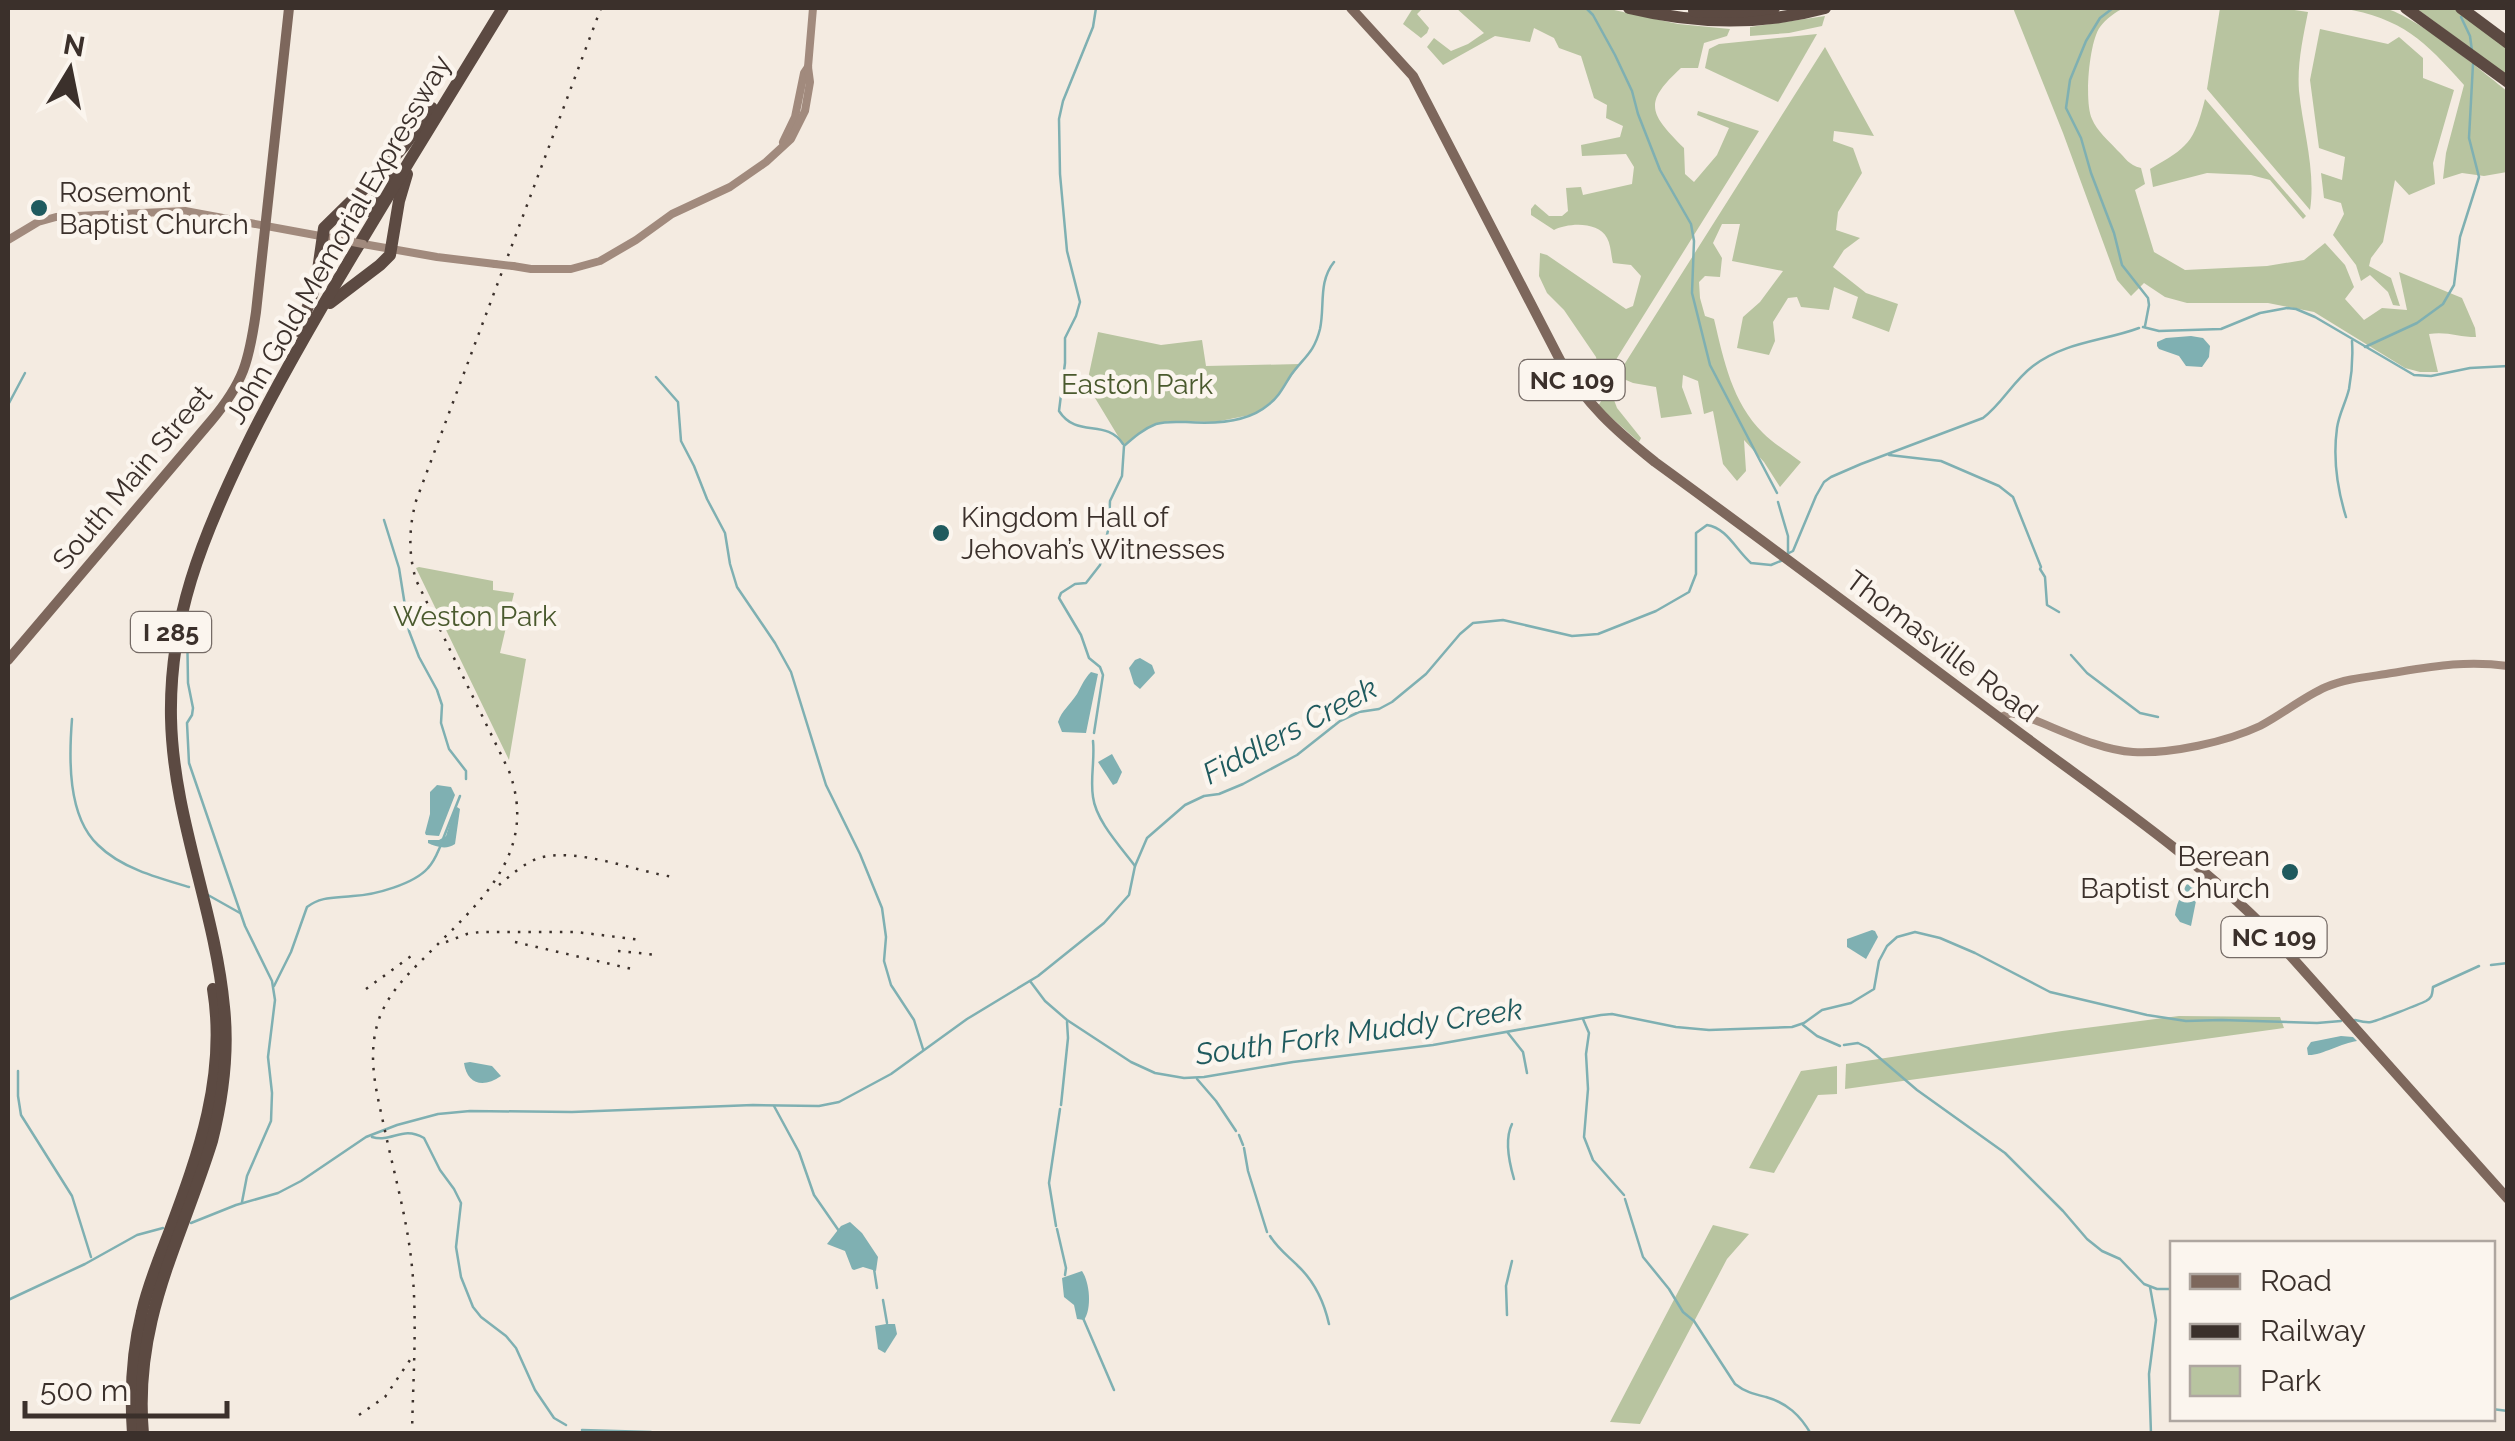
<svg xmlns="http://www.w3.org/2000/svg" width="2515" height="1441" viewBox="0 0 2515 1441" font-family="Raleway,sans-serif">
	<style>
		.green { fill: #b8c4a0 }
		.water { fill: #7fb0b2 }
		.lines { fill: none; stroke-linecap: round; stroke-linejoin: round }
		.stream { stroke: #7fb0b2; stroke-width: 2.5 }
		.secondary { stroke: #a18a7d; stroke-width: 8 }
		.primary { stroke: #7d675c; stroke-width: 10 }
		.highway { stroke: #5c4a42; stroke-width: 12 }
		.rail { stroke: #3b302b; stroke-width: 2.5; stroke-dasharray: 2.5 8; stroke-linecap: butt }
		.secondary-bridge { stroke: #a18a7d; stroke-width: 8 }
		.poi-dot { fill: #1f5a5e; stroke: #fbf5ee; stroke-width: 4 }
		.labels { text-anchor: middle; stroke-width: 9; stroke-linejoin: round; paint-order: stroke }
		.shield { fill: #fbf5ee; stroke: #756b66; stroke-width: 2.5 }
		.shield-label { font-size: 25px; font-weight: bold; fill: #3b302b }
		.poi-label { font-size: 28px; fill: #3b302b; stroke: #fbf5ee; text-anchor: start }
		.street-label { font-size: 28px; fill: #3b302b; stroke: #fbf5ee }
		.park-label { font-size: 28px; fill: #4a5a2e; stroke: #fbf5ee }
		.water-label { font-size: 30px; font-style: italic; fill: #1f5a5e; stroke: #fbf5ee }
	</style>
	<rect width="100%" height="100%" fill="#f4ebe1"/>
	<g class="green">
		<polygon points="1413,8 1423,8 1417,14 1429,28 1427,33 1421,38 1403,24"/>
		<path d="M1456,8H1605L1678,24L1730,29L1727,36L1704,43L1698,68H1681C1643,103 1649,113 1684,148L1685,174L1694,182L1717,155L1729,128L1697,115L1698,111L1759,131L1592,398L1587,392L1600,376L1596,357L1564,310L1547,293L1539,276L1540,253L1547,255L1626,309L1633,306L1641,276L1631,265L1613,263C1611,256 1611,245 1607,238C1598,221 1568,223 1554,230L1531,215V209L1535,204L1549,216H1562L1568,211L1566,188L1581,187L1583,195L1632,184L1634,167L1626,154L1582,156L1581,145L1620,137L1623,126L1606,118L1607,105L1594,98L1581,56L1559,48L1554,38L1534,28L1530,42L1495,36L1443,65L1427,47L1434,38L1451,51L1468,44L1484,33Z"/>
		<path d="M2013,8H2125C2116,11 2106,19 2100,27C2089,42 2084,102 2092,119C2097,131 2109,141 2117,150C2126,158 2128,165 2141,168L2145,184L2135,190L2154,252L2185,270L2267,266L2304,260L2325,243L2345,265L2354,287L2345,299L2364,320L2382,308L2407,310L2399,272L2462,298L2475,328L2476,337C2459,337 2446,331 2429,334L2438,372H2420L2405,368L2314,312L2268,303H2187L2165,297L2144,283L2131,296L2117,280L2063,133Z"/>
		<path d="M2220,8H2281L2308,12C2303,38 2297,64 2299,91C2303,130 2316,171 2310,210L2207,89Z"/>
		<path d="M2342,8C2355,8 2369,6 2382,8C2410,11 2482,71 2507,91V172L2484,176L2462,173L2443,179L2446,153L2464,85C2424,40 2403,19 2342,8Z"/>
		<polygon points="2416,8 2454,8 2507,48 2507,75"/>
		<polygon points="1825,16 1822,26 1789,33 1750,36 1750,27"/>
		<polygon points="2320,29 2388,44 2399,37 2423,58 2423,78 2454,90 2433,163 2435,184 2409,195 2395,180 2383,242 2371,258 2369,266 2391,278 2400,306 2393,305 2388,292 2370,275 2361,281 2356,265 2333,235 2344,214 2341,203 2324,198 2321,173 2342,180 2345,157 2319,148 2310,80"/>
		<polygon points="1817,34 1778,102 1705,68 1709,49 1719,44"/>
		<path d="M1825,47L1874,136L1834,131L1833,141L1853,148L1862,173L1838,212L1836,230L1860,238L1844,250L1833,267L1866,293L1898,304L1889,332L1852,318L1858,297L1834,287L1829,310L1801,307L1797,297L1788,298L1773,322L1775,341L1769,355L1737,348L1743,317L1760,302L1783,271L1732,261L1740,224H1722L1713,243L1722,258L1720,277L1705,276L1699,282L1700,298L1705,316L1714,319C1724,361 1732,402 1763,433C1774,444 1789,453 1801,462L1780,487L1764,462L1744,440L1746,471L1737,481L1723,464L1713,411L1704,414L1698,381L1683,375L1682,387L1692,414L1661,418L1656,387L1633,383L1619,377L1611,392L1617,408L1641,438L1639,442L1598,406Z"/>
		<path d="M2205,99L2306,216L2303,219L2270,180L2251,175L2207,173L2153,187L2150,169C2188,147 2194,143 2205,99Z"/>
		<polygon points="1098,332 1161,345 1202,340 1206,366 1300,364 1277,397 1255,414 1215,422 1170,421 1158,424 1142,431 1124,446 1092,393 1089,374"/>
		<polygon points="419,567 493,581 493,590 514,593 500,653 526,659 509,760 416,568"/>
		<polygon points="2179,1016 2280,1017 2284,1028 1845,1089 1846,1064 2062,1031"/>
		<polygon points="1837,1066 1837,1094 1818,1095 1774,1173 1749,1168 1801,1071"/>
		<polygon points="1713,1225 1749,1234 1727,1259 1640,1424 1610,1422"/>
	</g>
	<g class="water">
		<polygon points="2191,336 2203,338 2210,346 2209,357 2202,367 2186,366 2179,356 2159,349 2157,346 2157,342 2166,338"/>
		<polygon points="1140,658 1152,665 1155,673 1140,689 1134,684 1129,668 1135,660"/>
		<path d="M1091,672L1098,674L1086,733L1062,732L1058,722C1062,710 1070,705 1077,694C1082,685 1084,679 1091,672Z"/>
		<polygon points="1112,754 1122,772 1117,783 1113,785 1098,762"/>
		<polygon points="437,785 451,787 455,795 439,836 426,835 425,833 430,814 430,792"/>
		<path d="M457,807L460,809L455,844C447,850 436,847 428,843V840H439L446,836L454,810Z"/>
		<path d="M2192,875H2200V881L2191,926L2180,922L2175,915C2177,900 2185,887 2192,875Z"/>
		<polygon points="1872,930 1875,931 1878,937 1866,959 1847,947 1847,939"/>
		<path d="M2341,1036L2353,1037L2357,1041C2342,1043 2320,1056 2308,1055L2307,1048L2311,1042Z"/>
		<path d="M470,1062L492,1066L501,1076C484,1088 467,1085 464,1063Z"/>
		<polygon points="850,1222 862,1233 878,1257 876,1271 863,1267 854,1270 852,1269 845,1251 827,1244 841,1226"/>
		<path d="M1082,1271C1090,1283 1092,1309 1084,1320L1077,1319L1074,1305L1064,1297L1062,1278Z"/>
		<polygon points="886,1324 895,1324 897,1334 885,1353 878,1349 875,1326"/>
	</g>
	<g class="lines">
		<g class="stream">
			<path d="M1096,8L1093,27L1063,101L1059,119L1060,174L1067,251L1080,302L1076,316L1065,338V363L1059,411C1077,439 1106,418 1123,444"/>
			<polyline points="1586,8 1593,15 1615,55 1632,91 1638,114 1660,170 1691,224 1694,241 1692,293 1710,365 1777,493"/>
			<polyline points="2113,8 2100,18 2086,41 2070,80 2066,108 2081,138 2091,173 2114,233 2122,265 2148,298 2149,305 2145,326"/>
			<polyline points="2461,17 2470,36 2472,51"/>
			<polyline points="2143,327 2159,331 2221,329 2260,313 2287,308 2296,309 2315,317 2414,375 2431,376 2470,368 2508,366"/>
			<polyline points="2365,347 2417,323 2443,304 2454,285 2460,237 2479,177 2469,138 2473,64"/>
			<polyline points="656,377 678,402 681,441 694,466 707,499 725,533 730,564 737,587 775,643 791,672 826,785 860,854 882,908 886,937 884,961 891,985 914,1020 923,1049"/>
			<polyline points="8,405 25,373"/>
			<polyline points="1889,455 1941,461 1999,486 2013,497 2041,567 2040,569 2045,577 2047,605 2059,612"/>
			<polyline points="8,467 8,485"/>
			<polyline points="1778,502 1788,536 1788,552"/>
			<path d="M2346,517C2337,488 2333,457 2337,428C2339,414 2346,402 2349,389C2352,373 2353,357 2352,341"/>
			<polyline points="384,520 399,568 409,631 419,657 437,690 442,705 441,723 449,749 466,771 466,779"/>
			<path d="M1787,554L1793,551L1816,496L1824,482L1831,477L1861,464L1983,418C2002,404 2013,381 2033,366C2064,342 2104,341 2139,328"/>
			<polyline points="187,622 188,683 193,708 192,715 187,723 189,763 245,926 272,981 275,1000 268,1057 272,1093 271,1121 247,1176 242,1202"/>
			<polyline points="2071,655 2087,673 2140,713 2158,717"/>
			<path d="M72,719C69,757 67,816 98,845C121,868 158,878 189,887"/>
			<path d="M1094,733L1103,675L1100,667L1089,658L1081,635L1059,598L1061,593L1075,584L1086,583L1100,565L1102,557L1109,526L1110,501L1122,476L1124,446C1133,438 1143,429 1156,424C1166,421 1175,422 1186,422C1213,424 1247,423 1268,405C1279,397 1284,386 1291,375C1304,357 1314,353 1320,329C1325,306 1318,282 1334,262"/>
			<path d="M1093,741C1095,760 1090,779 1093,797C1096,821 1121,847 1135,866"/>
			<polyline points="443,839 460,796"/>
			<polyline points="208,895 240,913"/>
			<polyline points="2491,965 2508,963"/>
			<polyline points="1030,981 1045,1001 1067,1020 1131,1062 1155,1073 1184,1078 1204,1077 1293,1062 1433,1045 1601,1015 1612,1014 1676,1027 1709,1030 1792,1027 1804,1023 1822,1010 1851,1003 1874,989 1879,961 1887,946 1897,937 1915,932 1940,938 1975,953 2050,992 2147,1015 2186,1021 2221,1020 2317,1023 2341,1021"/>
			<path d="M274,986L291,952L307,907C321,896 336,898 353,896C375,895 414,884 428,868C434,862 437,854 440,847"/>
			<polyline points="1583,1019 1589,1033 1586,1054 1588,1089 1584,1137 1593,1160 1624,1195"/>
			<path d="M2355,1020C2359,1021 2366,1023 2371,1022C2377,1021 2420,1004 2426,1001C2433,997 2432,994 2433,987L2479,966"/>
			<polyline points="1803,1025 1817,1036 1840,1046"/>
			<polyline points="1508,1033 1523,1052 1527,1073"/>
			<polyline points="1844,1045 1858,1043 1868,1048 1917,1090 2005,1153 2063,1211 2087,1239 2102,1251 2120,1259 2144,1284 2157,1289 2172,1289"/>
			<polyline points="18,1071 18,1096 21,1115 72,1196 91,1257"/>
			<polyline points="1197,1079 1216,1101 1236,1131"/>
			<polyline points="1061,1105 1068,1038 1067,1022"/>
			<polyline points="774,1106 799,1152 814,1195 839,1231"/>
			<path d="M1512,1124C1504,1140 1509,1162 1514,1179"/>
			<polyline points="1239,1135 1243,1145"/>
			<path d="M372,1137C392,1143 402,1125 424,1138L440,1170L454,1189L461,1203L456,1247L461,1277L473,1307L481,1317L506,1336L516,1348L535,1390L554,1418L566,1425"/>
			<polyline points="1244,1148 1248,1171 1267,1232"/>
			<path d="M1625,1199L1643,1257L1669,1289L1683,1312L1694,1321L1735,1384C1745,1392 1754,1394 1766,1397C1787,1403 1800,1415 1811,1434"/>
			<path d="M191,1223L236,1205L278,1193L301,1181L366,1137L397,1125L438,1114L470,1111L572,1112L753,1105L819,1106L839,1102L891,1074L967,1019L1038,976L1104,923L1129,895L1135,866L1147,838L1185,805L1204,796L1219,794L1243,784L1297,755L1340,721L1359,712L1379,709L1392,702L1426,674L1460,634L1473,623L1503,620L1572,636L1598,634L1656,611L1689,592L1696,574V533L1707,525C1727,528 1736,550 1751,563L1771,565L1783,560"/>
			<polyline points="1056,1226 1049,1183 1060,1109"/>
			<polyline points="1057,1229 1066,1268 1065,1275"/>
			<path d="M1270,1236C1278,1249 1288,1256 1298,1266C1314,1281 1324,1302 1329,1324"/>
			<polyline points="874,1269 877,1288"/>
			<polyline points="2150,1287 2156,1320 2149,1374 2151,1434"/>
			<polyline points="8,1300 85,1264 137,1235 163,1228"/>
			<polyline points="883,1300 887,1323"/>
			<polyline points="1507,1315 1506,1286 1512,1261"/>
			<polyline points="1083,1318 1114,1390"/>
			<polyline points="2492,1409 2508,1411"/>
			<polyline points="582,1430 651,1432"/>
			<polyline points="656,1433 659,1434"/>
		</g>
		<g class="secondary">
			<polyline points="783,142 795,117 804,73 808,67"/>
			<polyline points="8,240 38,222 56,217 185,211 342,240"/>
			<polyline points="363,244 437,257 495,264"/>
			<polyline points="513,266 531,269 571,269 600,261 636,240 672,214 730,187 766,162 791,139 805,111 810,82 808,67 813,8"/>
			<path d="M2001,717L2011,713L2024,716C2057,728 2098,750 2133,752C2171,754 2226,742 2260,726C2283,714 2303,697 2326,687C2345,679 2366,677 2386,674C2430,667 2463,660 2508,666"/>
		</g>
		<g class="primary">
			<path d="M1351,8L1413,76L1560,360C1586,404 1615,430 1655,462C1776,550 1896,640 2016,730C2103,795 2195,856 2271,934L2508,1199"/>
			<path d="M8,660L211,421C244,382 249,361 256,312L289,8"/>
		</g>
		<g class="highway">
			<path d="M1629,8C1695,24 1759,26 1825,8"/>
			<polyline points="2406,8 2508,82"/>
			<polyline points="2461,8 2508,43"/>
			<polyline points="1694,11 1738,12 1774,8"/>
			<polyline points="369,211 395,168"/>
			<polyline points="330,303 380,265 390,255 399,201 407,174"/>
			<polyline points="299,331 316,284 324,228 379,174 404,146 432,108"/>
			<path d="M133,1434C130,1393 132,1352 142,1312C148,1285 159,1259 169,1233C199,1153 227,1075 213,989"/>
			<path d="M143,1434C133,1321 180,1244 212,1141C223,1097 229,1053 224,1007C215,909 173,818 171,718C169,619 202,538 244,451C277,383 315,318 354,253C403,171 453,89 503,8"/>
		</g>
		<g class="rail">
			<path d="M499,885C511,875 524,863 539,858C576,847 635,871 673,877"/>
			<polyline points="446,942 467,934 480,932 576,932 642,940"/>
			<polyline points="515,942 632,969"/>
			<polyline points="618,951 658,955"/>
			<polyline points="366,989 414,954"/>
			<polyline points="359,1415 385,1397 412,1357"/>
			<path d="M412,1434C413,1375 418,1316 411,1258C406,1215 394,1173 385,1131C377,1093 366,1057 379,1019C388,994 406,976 424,958C477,904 540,855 509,771L416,580C408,553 409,527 416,501L601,8"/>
		</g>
		<g class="secondary-bridge">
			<polyline points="342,240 363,244"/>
			<polyline points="495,264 513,266"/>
		</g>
	</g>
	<g class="poi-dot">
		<circle cx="39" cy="208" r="10"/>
		<circle cx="941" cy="533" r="10"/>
		<circle cx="2290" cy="872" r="10"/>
	</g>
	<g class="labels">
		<g class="shield">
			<rect x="1519.5" y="360" width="105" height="40" rx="8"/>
			<rect x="131" y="612" width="80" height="40" rx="8"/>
			<rect x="2221.5" y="917" width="105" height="40" rx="8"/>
		</g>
		<g class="shield-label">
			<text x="1572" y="389">NC 109</text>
			<text x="171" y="641">I 285</text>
			<text x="2274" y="946">NC 109</text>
		</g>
		<g class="poi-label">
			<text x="59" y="202">Rosemont<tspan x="59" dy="32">Baptist Church</tspan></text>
			<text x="961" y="527">Kingdom Hall of<tspan x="961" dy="32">Jehovah’s Witnesses</tspan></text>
			<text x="2270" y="866" text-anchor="end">Berean<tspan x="2270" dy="32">Baptist Church</tspan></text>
		</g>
		<g class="street-label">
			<text transform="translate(338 239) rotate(-60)" y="10">John Gold Memorial Expressway</text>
			<text transform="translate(132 477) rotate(-50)" y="10">South Main Street</text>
			<text transform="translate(1942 646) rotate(37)" y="10">Thomasville Road</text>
		</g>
		<g class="park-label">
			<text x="1137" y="394">Easton Park</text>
			<text x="475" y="626">Weston Park</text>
		</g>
		<g class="water-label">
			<text transform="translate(1290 731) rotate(-28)" y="10">Fiddlers Creek</text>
			<text transform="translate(1359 1032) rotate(-8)" y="10">South Fork Muddy Creek</text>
		</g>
	</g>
	<rect width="2515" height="1441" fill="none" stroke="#3b302b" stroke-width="20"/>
	<rect x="2170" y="1241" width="325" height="180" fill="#fbf5ee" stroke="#aea6a0" stroke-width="2.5"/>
	<rect x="2190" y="1274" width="50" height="15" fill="#7d675c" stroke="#aea6a0" stroke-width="2.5"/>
	<text x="2260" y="1291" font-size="30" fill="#3b302b">Road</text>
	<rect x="2190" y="1324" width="50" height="15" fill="#3b302b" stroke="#aea6a0" stroke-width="2.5"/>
	<text x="2260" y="1341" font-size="30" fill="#3b302b">Railway</text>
	<rect x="2190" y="1366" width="50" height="30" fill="#b8c4a0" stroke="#aea6a0" stroke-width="2.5"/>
	<text x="2260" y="1391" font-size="30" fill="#3b302b">Park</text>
	<g transform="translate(70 70) rotate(10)" stroke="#fbf5ee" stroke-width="8" paint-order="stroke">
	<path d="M0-8L18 38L0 25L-18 38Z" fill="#3b302b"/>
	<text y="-15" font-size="28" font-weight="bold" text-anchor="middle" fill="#3b302b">N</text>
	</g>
	<path d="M25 1401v15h202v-15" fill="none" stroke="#3b302b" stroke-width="5"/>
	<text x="40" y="1401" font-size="30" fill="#3b302b" stroke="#fbf5ee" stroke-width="8" paint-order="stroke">500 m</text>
</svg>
